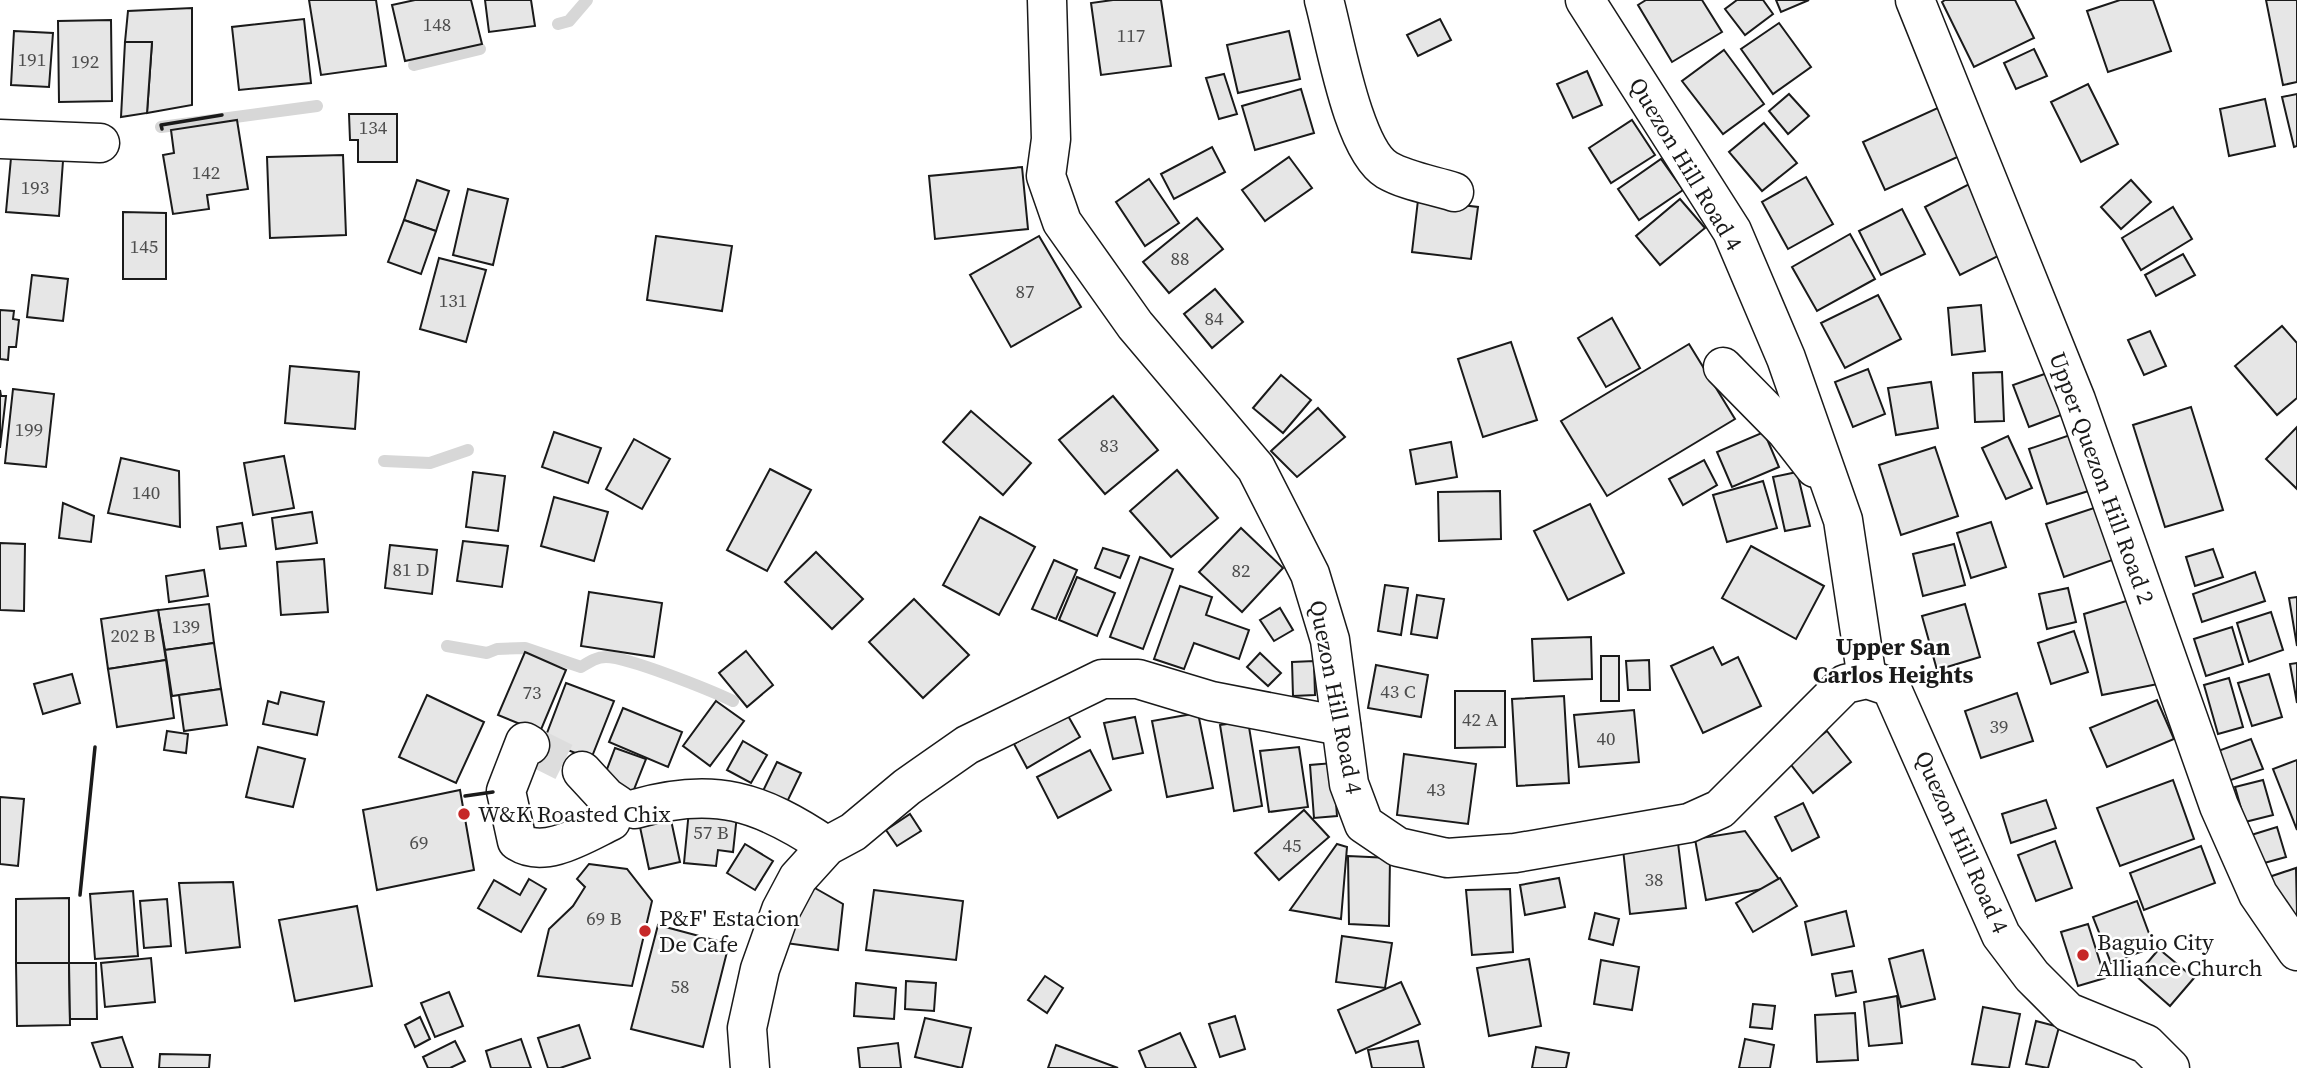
<svg xmlns="http://www.w3.org/2000/svg" width="2297" height="1068" viewBox="0 0 2297 1068" font-family="'Source Serif 4',serif">
	<style>
		.lines { fill: none; stroke-linecap: round; stroke-linejoin: round }
		.stream { stroke: #d7d7d7; stroke-width: 12 }
		.building { fill: #e6e6e6; stroke: #1a1a1a; stroke-width: 2 }
		.minor-tunnel { stroke: #ddd; stroke-width: 38; stroke-dasharray: 38 19; stroke-linecap: butt }
		.minor-casing { stroke: #1a1a1a; stroke-width: 41 }
		.minor { stroke: #fff; stroke-width: 38 }
		.wall { stroke: #1a1a1a; stroke-width: 3.5 }
		.poi-dot { fill: #c62828; stroke: #fff; stroke-width: 2.5 }
		.labels { text-anchor: middle; stroke-width: 5; stroke-linejoin: round; paint-order: stroke }
		.number-label { font-size: 19px; fill: #4d4d4d }
		.street-label { font-size: 23px; fill: #1a1a1a; stroke: #fff }
		.poi-label { font-size: 23px; fill: #1a1a1a; stroke: #fff; text-anchor: start }
		.neighbourhood-label { font-size: 24px; font-weight: bold; fill: #1a1a1a; stroke: #fff }
	</style>
	<rect width="100%" height="100%" fill="#fff"/>
	<g class="lines">
		<g class="stream">
			<polyline points="558,24 569,21 587,0"/>
			<polyline points="414,65 480,49"/>
			<polyline points="161,127 317,106"/>
			<polyline points="384,461 430,463 468,450"/>
			<path d="M447,646L487,653L497,649L525,648L581,667C589,662 596,657 606,657C628,657 710,690 733,701"/>
		</g>
	</g>
	<g class="building">
		<polygon points="309,0 376,0 386,66 321,75"/>
		<polygon points="415,0 471,0 482,44 405,61 392,5"/>
		<polygon points="485,0 531,0 535,26 489,32"/>
		<polygon points="1113,0 1161,0 1171,66 1101,75 1091,3"/>
		<polygon points="1646,0 1702,0 1722,32 1672,62 1638,5"/>
		<polygon points="1737,0 1763,0 1773,14 1745,35 1725,9"/>
		<polygon points="1776,0 1809,0 1781,12"/>
		<polygon points="1945,0 2015,0 2034,38 1974,67 1942,2"/>
		<polygon points="2120,0 2153,0 2171,51 2108,72 2087,11"/>
		<polygon points="2266,0 2297,0 2297,82 2283,85"/>
		<polygon points="192,8 192,105 147,113 152,42 125,42 128,11"/>
		<polygon points="304,19 311,83 239,90 232,27"/>
		<polygon points="1440,19 1451,40 1418,56 1407,35"/>
		<polygon points="111,20 112,101 59,102 58,21"/>
		<polygon points="1779,23 1811,67 1773,94 1741,49"/>
		<polygon points="14,31 53,33 49,87 11,85"/>
		<polygon points="1289,31 1300,79 1238,93 1227,45"/>
		<polygon points="125,42 152,42 147,113 121,117"/>
		<polygon points="2034,49 2047,76 2016,89 2004,63"/>
		<polygon points="1724,50 1764,104 1723,134 1682,81"/>
		<polygon points="1587,71 1602,105 1573,118 1557,84"/>
		<polygon points="1224,74 1237,114 1219,119 1206,78"/>
		<polygon points="2088,84 2118,144 2081,162 2051,102"/>
		<polygon points="1301,89 1314,133 1255,150 1242,106"/>
		<polygon points="1789,94 1809,116 1788,134 1769,111"/>
		<polygon points="2297,94 2297,146 2294,147 2282,97"/>
		<polygon points="2265,99 2275,146 2229,156 2220,109"/>
		<polygon points="1942,106 1964,154 1885,190 1863,142"/>
		<polygon points="349,114 397,114 397,162 358,162 358,140 350,140"/>
		<polygon points="237,120 248,189 207,195 209,209 173,214 163,155 174,153 171,130"/>
		<polygon points="1632,120 1655,155 1611,183 1589,148"/>
		<polygon points="1764,123 1797,163 1762,191 1729,152"/>
		<polygon points="1212,147 1225,172 1174,199 1161,174"/>
		<polygon points="343,155 346,235 270,238 267,157"/>
		<polygon points="1289,157 1312,188 1265,221 1242,190"/>
		<polygon points="11,158 63,161 59,216 6,212"/>
		<polygon points="1661,159 1683,190 1639,220 1618,189"/>
		<polygon points="1022,167 1028,229 935,239 929,176"/>
		<polygon points="1806,177 1833,224 1788,249 1762,202"/>
		<polygon points="1149,179 1179,223 1145,246 1116,202"/>
		<polygon points="417,180 449,191 436,231 404,220"/>
		<polygon points="2131,180 2151,202 2121,229 2101,207"/>
		<polygon points="1975,181 2010,250 1960,275 1925,207"/>
		<polygon points="468,189 508,199 493,265 453,255"/>
		<polygon points="1680,199 1705,228 1660,265 1636,236"/>
		<polygon points="1418,200 1478,207 1471,259 1412,252"/>
		<polygon points="2173,207 2192,239 2141,270 2122,238"/>
		<polygon points="1902,209 1925,254 1881,275 1859,231"/>
		<polygon points="123,212 166,213 166,279 123,279"/>
		<polygon points="1197,218 1223,249 1169,293 1143,262"/>
		<polygon points="404,220 436,231 421,274 388,262"/>
		<polygon points="1850,234 1875,279 1817,311 1792,267"/>
		<polygon points="656,236 732,246 722,311 647,300"/>
		<polygon points="1039,236 1081,307 1011,347 970,275"/>
		<polygon points="2183,254 2195,275 2156,296 2145,275"/>
		<polygon points="439,258 486,270 466,342 420,329"/>
		<polygon points="32,275 68,279 63,321 27,317"/>
		<polygon points="1215,289 1243,322 1212,348 1184,314"/>
		<polygon points="1878,295 1901,339 1845,368 1821,323"/>
		<polygon points="1981,305 1985,351 1952,355 1948,308"/>
		<polygon points="0,310 14,311 13,319 19,320 16,347 9,347 8,360 0,359"/>
		<polygon points="1612,318 1640,368 1606,387 1578,338"/>
		<polygon points="2282,326 2297,343 2297,398 2277,415 2235,366"/>
		<polygon points="2150,331 2166,366 2144,375 2128,340"/>
		<polygon points="1511,342 1537,420 1483,437 1458,359"/>
		<polygon points="1689,344 1735,419 1607,496 1561,421"/>
		<polygon points="290,366 359,372 355,429 285,423"/>
		<polygon points="1868,369 1885,414 1853,427 1835,382"/>
		<polygon points="2053,371 2069,412 2029,427 2013,385"/>
		<polygon points="2002,372 2004,421 1975,422 1973,373"/>
		<polygon points="1281,375 1311,400 1283,433 1253,408"/>
		<polygon points="1931,382 1938,428 1896,435 1888,388"/>
		<polygon points="13,389 54,394 46,467 5,463"/>
		<polygon points="0,390 1,396 6,396 0,448"/>
		<polygon points="1113,396 1158,450 1105,494 1059,440"/>
		<polygon points="2191,407 2223,510 2165,527 2133,425"/>
		<polygon points="1318,408 1345,437 1297,477 1271,451"/>
		<polygon points="971,411 1031,463 1003,495 943,442"/>
		<polygon points="2297,427 2297,489 2266,459"/>
		<polygon points="554,432 601,448 588,483 542,467"/>
		<polygon points="1764,432 1779,467 1732,487 1717,452"/>
		<polygon points="2079,432 2098,488 2047,504 2029,449"/>
		<polygon points="2008,436 2032,488 2006,499 1982,448"/>
		<polygon points="634,439 670,459 642,509 606,489"/>
		<polygon points="1451,442 1457,477 1416,484 1410,450"/>
		<polygon points="1935,447 1958,516 1901,535 1879,465"/>
		<polygon points="284,456 294,508 253,515 244,463"/>
		<polygon points="121,458 179,471 180,527 108,513"/>
		<polygon points="1704,460 1717,485 1683,505 1669,479"/>
		<polygon points="770,469 811,490 767,571 727,550"/>
		<polygon points="1177,470 1218,518 1171,557 1130,511"/>
		<polygon points="473,472 505,476 498,531 466,527"/>
		<polygon points="1797,472 1810,526 1785,531 1773,477"/>
		<polygon points="1763,481 1777,528 1727,542 1713,495"/>
		<polygon points="1500,491 1501,539 1439,541 1438,492"/>
		<polygon points="554,497 608,512 594,561 541,546"/>
		<polygon points="63,503 94,516 91,542 59,538"/>
		<polygon points="1590,504 1624,573 1568,600 1534,531"/>
		<polygon points="2103,505 2121,557 2064,577 2046,524"/>
		<polygon points="312,512 317,543 276,549 272,518"/>
		<polygon points="980,517 1035,547 999,615 943,585"/>
		<polygon points="1991,522 2006,567 1971,578 1957,533"/>
		<polygon points="242,523 246,546 220,549 217,527"/>
		<polygon points="1241,528 1283,568 1242,612 1199,572"/>
		<polygon points="463,541 508,546 502,587 457,581"/>
		<polygon points="0,543 25,544 24,611 0,610"/>
		<polygon points="1954,544 1965,585 1923,596 1913,554"/>
		<polygon points="390,545 437,550 432,594 385,588"/>
		<polygon points="1751,546 1824,586 1796,639 1722,598"/>
		<polygon points="1103,548 1129,556 1120,578 1095,568"/>
		<polygon points="2213,549 2223,577 2195,586 2186,557"/>
		<polygon points="816,552 863,599 832,629 785,582"/>
		<polygon points="1140,557 1173,569 1143,649 1110,637"/>
		<polygon points="324,559 328,612 281,615 277,562"/>
		<polygon points="1054,560 1077,570 1056,619 1032,609"/>
		<polygon points="204,570 208,596 169,602 166,576"/>
		<polygon points="2255,572 2265,601 2202,622 2193,594"/>
		<polygon points="1077,577 1115,593 1097,636 1059,620"/>
		<polygon points="1385,585 1408,588 1401,635 1378,631"/>
		<polygon points="1180,586 1212,597 1206,615 1249,630 1239,659 1194,643 1184,669 1154,659"/>
		<polygon points="2068,588 2076,622 2047,629 2039,594"/>
		<polygon points="589,592 662,603 654,657 581,646"/>
		<polygon points="1417,595 1444,599 1437,638 1411,634"/>
		<polygon points="2297,597 2297,646 2289,598"/>
		<polygon points="2136,598 2158,684 2102,695 2084,614"/>
		<polygon points="914,599 969,655 923,698 869,642"/>
		<polygon points="209,604 214,643 165,650 158,610"/>
		<polygon points="1965,604 1980,657 1937,670 1922,616"/>
		<polygon points="1280,608 1293,630 1274,641 1260,620"/>
		<polygon points="158,610 166,660 108,669 101,619"/>
		<polygon points="2271,612 2283,650 2249,662 2237,623"/>
		<polygon points="2232,627 2243,664 2206,676 2194,639"/>
		<polygon points="2074,631 2088,672 2051,684 2038,643"/>
		<polygon points="1591,637 1592,679 1534,681 1532,639"/>
		<polygon points="214,643 221,689 172,696 165,650"/>
		<polygon points="1713,647 1722,665 1738,657 1761,706 1703,733 1671,666"/>
		<polygon points="746,651 773,685 747,707 719,673"/>
		<polygon points="525,652 566,670 540,732 498,715"/>
		<polygon points="1260,653 1281,673 1268,686 1247,667"/>
		<rect x="1601" y="656" width="18" height="45"/>
		<polygon points="166,660 174,718 117,727 108,669"/>
		<polygon points="1649,660 1650,690 1628,690 1626,661"/>
		<polygon points="1314,661 1315,695 1293,696 1292,662"/>
		<polygon points="2297,663 2297,703 2290,664"/>
		<polygon points="1376,665 1428,675 1421,717 1368,708"/>
		<polygon points="72,674 80,703 43,714 34,684"/>
		<polygon points="2269,674 2282,717 2252,726 2238,683"/>
		<polygon points="2229,678 2243,727 2218,734 2204,685"/>
		<polygon points="566,683 614,701 591,759 544,741"/>
		<polygon points="221,689 227,725 184,731 179,695"/>
		<polygon points="1455,691 1505,691 1505,747 1455,748"/>
		<polygon points="281,692 324,702 317,735 263,724 268,701 278,704"/>
		<polygon points="2017,693 2033,741 1981,758 1965,711"/>
		<polygon points="427,695 484,722 456,783 399,757"/>
		<polygon points="1564,696 1569,783 1517,786 1512,699"/>
		<polygon points="2157,700 2174,739 2107,767 2090,728"/>
		<polygon points="716,701 744,721 710,766 683,746"/>
		<polygon points="623,708 682,732 668,767 609,742"/>
		<polygon points="1634,710 1639,762 1579,767 1574,715"/>
		<polygon points="1198,713 1213,788 1167,797 1152,721"/>
		<polygon points="1067,714 1080,737 1027,768 1014,744"/>
		<polygon points="1135,717 1143,753 1113,759 1104,723"/>
		<polygon points="1248,721 1262,806 1234,811 1220,725"/>
		<polygon points="167,731 188,734 186,753 164,750"/>
		<polygon points="1827,731 1851,762 1813,793 1788,761"/>
		<polygon points="2251,739 2263,769 2228,781 2218,751"/>
		<polygon points="743,741 767,755 751,783 727,770"/>
		<polygon points="258,747 305,759 293,807 246,797"/>
		<polygon points="1299,747 1308,807 1269,812 1260,751"/>
		<polygon points="615,748 646,759 631,797 601,785"/>
		<polygon points="1090,750 1111,790 1058,818 1037,777"/>
		<polygon points="1404,754 1476,764 1468,824 1397,815"/>
		<polygon points="2297,760 2297,830 2273,769"/>
		<polygon points="777,762 801,773 786,804 762,793"/>
		<polygon points="1333,763 1337,816 1314,818 1310,765"/>
		<polygon points="2173,780 2194,839 2120,866 2097,808"/>
		<polygon points="2263,780 2273,815 2245,822 2235,787"/>
		<polygon points="460,790 474,870 377,890 363,810"/>
		<polygon points="0,797 24,799 18,866 0,864"/>
		<polygon points="2046,800 2056,828 2011,843 2002,814"/>
		<polygon points="1803,803 1819,837 1792,851 1775,817"/>
		<polygon points="689,810 737,815 733,852 718,850 716,866 684,863"/>
		<polygon points="1304,810 1329,837 1279,880 1255,853"/>
		<polygon points="910,814 921,831 897,846 886,830"/>
		<polygon points="671,820 680,862 649,869 640,827"/>
		<polygon points="2277,827 2286,857 2257,865 2248,836"/>
		<polygon points="1745,831 1783,885 1706,900 1695,839"/>
		<polygon points="2055,841 2072,888 2036,901 2018,855"/>
		<polygon points="1678,843 1686,908 1630,914 1623,849"/>
		<polygon points="745,844 773,861 755,890 727,873"/>
		<polygon points="1337,844 1347,847 1341,919 1290,910"/>
		<polygon points="2201,846 2215,883 2144,910 2130,873"/>
		<polygon points="1348,856 1390,858 1389,926 1349,924"/>
		<polygon points="589,864 627,869 652,901 632,986 538,976 549,929 573,906 585,887 577,879"/>
		<polygon points="2296,868 2297,914 2283,919 2269,877"/>
		<polygon points="1559,878 1565,907 1525,915 1520,885"/>
		<polygon points="1780,878 1797,906 1753,932 1736,903"/>
		<polygon points="529,879 546,889 521,932 478,908 494,880 520,895"/>
		<polygon points="233,882 240,947 186,953 179,883"/>
		<polygon points="806,883 843,904 838,950 778,942"/>
		<polygon points="1510,889 1513,952 1472,955 1466,890"/>
		<polygon points="874,890 963,901 956,960 866,950"/>
		<polygon points="133,891 138,956 95,959 90,894"/>
		<polygon points="69,898 69,963 16,963 16,899"/>
		<polygon points="167,899 171,946 144,948 140,901"/>
		<polygon points="2137,901 2154,947 2111,963 2093,917"/>
		<polygon points="357,906 372,986 295,1001 279,920"/>
		<polygon points="1846,911 1854,946 1812,955 1805,922"/>
		<polygon points="1595,913 1619,919 1613,945 1589,939"/>
		<polygon points="2088,924 2105,978 2078,986 2061,932"/>
		<polygon points="658,925 729,944 703,1047 631,1029"/>
		<polygon points="1342,936 1392,943 1385,988 1336,982"/>
		<polygon points="2159,949 2194,978 2170,1006 2136,976"/>
		<polygon points="1923,950 1935,999 1901,1007 1889,959"/>
		<polygon points="151,958 155,1002 105,1007 101,963"/>
		<polygon points="1529,959 1541,1026 1489,1036 1477,968"/>
		<polygon points="1601,960 1639,967 1632,1010 1594,1004"/>
		<polygon points="16,963 69,963 70,1025 17,1026"/>
		<polygon points="69,963 96,963 97,1019 70,1019"/>
		<polygon points="1852,971 1856,992 1836,996 1832,974"/>
		<polygon points="1045,976 1063,988 1047,1013 1028,1000"/>
		<polygon points="906,981 936,983 934,1011 905,1009"/>
		<polygon points="1401,982 1420,1024 1356,1053 1338,1010"/>
		<polygon points="856,983 896,988 894,1019 854,1016"/>
		<polygon points="449,992 463,1026 435,1037 421,1003"/>
		<polygon points="1897,996 1902,1043 1869,1046 1864,1002"/>
		<polygon points="1753,1004 1775,1006 1772,1029 1750,1027"/>
		<polygon points="1983,1007 2020,1014 2009,1068 1972,1064"/>
		<polygon points="1855,1013 1858,1060 1817,1062 1815,1015"/>
		<polygon points="1235,1016 1245,1049 1220,1057 1209,1024"/>
		<polygon points="420,1017 430,1039 415,1047 405,1025"/>
		<polygon points="925,1018 971,1028 962,1068 915,1057"/>
		<polygon points="2036,1021 2059,1027 2048,1068 2026,1064"/>
		<polygon points="579,1025 590,1058 560,1068 548,1068 538,1038"/>
		<polygon points="1180,1033 1196,1068 1146,1068 1139,1051"/>
		<polygon points="122,1037 133,1068 101,1068 92,1043"/>
		<polygon points="521,1039 531,1068 491,1068 486,1051"/>
		<polygon points="1745,1039 1774,1045 1770,1068 1739,1068"/>
		<polygon points="455,1041 465,1061 450,1068 428,1068 423,1057"/>
		<polygon points="1418,1041 1424,1068 1372,1068 1368,1050"/>
		<polygon points="898,1043 901,1068 860,1068 858,1048"/>
		<polygon points="1056,1045 1118,1068 1048,1068"/>
		<polygon points="1536,1047 1569,1053 1566,1068 1532,1068"/>
		<polygon points="160,1054 210,1055 209,1068 159,1068"/>
	</g>
	<g class="lines">
		<polyline class="minor-tunnel" points="530,745 582,771"/>
		<g class="minor-casing">
			<g id="minor">
				<polyline points="1047,0 1051,139 1046,176 1062,222 1135,325 1256,468 1310,574 1330,640 1349,784 1364,824 1398,847 1447,858 1515,853 1689,823 1720,809 1845,684 1867,679 1891,687 2001,935 2032,976 2068,1012 2146,1044 2170,1068"/>
				<path d="M1324,0C1335,40 1353,150 1387,170C1406,181 1432,185 1454,192"/>
				<polyline points="1585,0 1732,231 1786,358 1843,520 1867,679"/>
				<polyline points="1915,0 2076,400 2219,806 2258,894 2297,951"/>
				<polyline points="0,139 100,143"/>
				<polyline points="1723,367 1786,431 1815,468"/>
				<path d="M530,745L525,742L506,791L517,841C544,860 584,834 611,821"/>
				<polyline points="582,771 606,797 618,805"/>
				<path d="M635,809C714,786 760,801 827,846"/>
				<polyline points="750,1068 747,1028 760,969 781,910 798,878 827,846 853,832 907,787 967,745 1102,679 1138,679 1211,701 1341,726"/>
			</g>
		</g>
		<use href="#minor" class="minor"/>
		<g class="wall">
			<polyline points="162,129 161,125 222,115"/>
			<polyline points="465,796 493,792"/>
			<polyline points="80,895 95,747"/>
		</g>
	</g>
	<g class="poi-dot">
		<circle cx="464" cy="814" r="7"/>
		<circle cx="645" cy="931" r="7"/>
		<circle cx="2083" cy="955" r="7"/>
	</g>
	<g class="labels">
		<g class="number-label">
			<text x="437" y="31">148</text>
			<text x="1131" y="42">117</text>
			<text x="32" y="66">191</text>
			<text x="85" y="68">192</text>
			<text x="373" y="134">134</text>
			<text x="206" y="179">142</text>
			<text x="35" y="194">193</text>
			<text x="144" y="253">145</text>
			<text x="1180" y="265">88</text>
			<text x="1025" y="298">87</text>
			<text x="453" y="307">131</text>
			<text x="1214" y="325">84</text>
			<text x="29" y="436">199</text>
			<text x="1109" y="452">83</text>
			<text x="146" y="499">140</text>
			<text x="411" y="576">81 D</text>
			<text x="1241" y="577">82</text>
			<text x="186" y="633">139</text>
			<text x="133" y="642">202 B</text>
			<text x="1398" y="698">43 C</text>
			<text x="532" y="699">73</text>
			<text x="1480" y="726">42 A</text>
			<text x="1999" y="733">39</text>
			<text x="1606" y="745">40</text>
			<text x="1436" y="796">43</text>
			<text x="711" y="839">57 B</text>
			<text x="419" y="849">69</text>
			<text x="1292" y="852">45</text>
			<text x="1654" y="886">38</text>
			<text x="604" y="925">69 B</text>
			<text x="680" y="993">58</text>
		</g>
		<g class="street-label">
			<text transform="translate(1686 164) rotate(59)" y="8">Quezon Hill Road 4</text>
			<text transform="translate(2102 478) rotate(70)" y="8">Upper Quezon Hill Road 2</text>
			<text transform="translate(1336 697) rotate(79)" y="8">Quezon Hill Road 4</text>
			<text transform="translate(1962 842) rotate(66)" y="8">Quezon Hill Road 4</text>
		</g>
		<g class="poi-label">
			<text x="478" y="822">W&amp;K Roasted Chix</text>
			<text x="659" y="926">P&amp;F' Estacion<tspan x="659" dy="26">De Cafe</tspan></text>
			<text x="2097" y="950">Baguio City<tspan x="2097" dy="26">Alliance Church</tspan></text>
		</g>
		<g class="neighbourhood-label">
			<text x="1893" y="655">Upper San<tspan x="1893" dy="28">Carlos Heights</tspan></text>
		</g>
	</g>
</svg>
